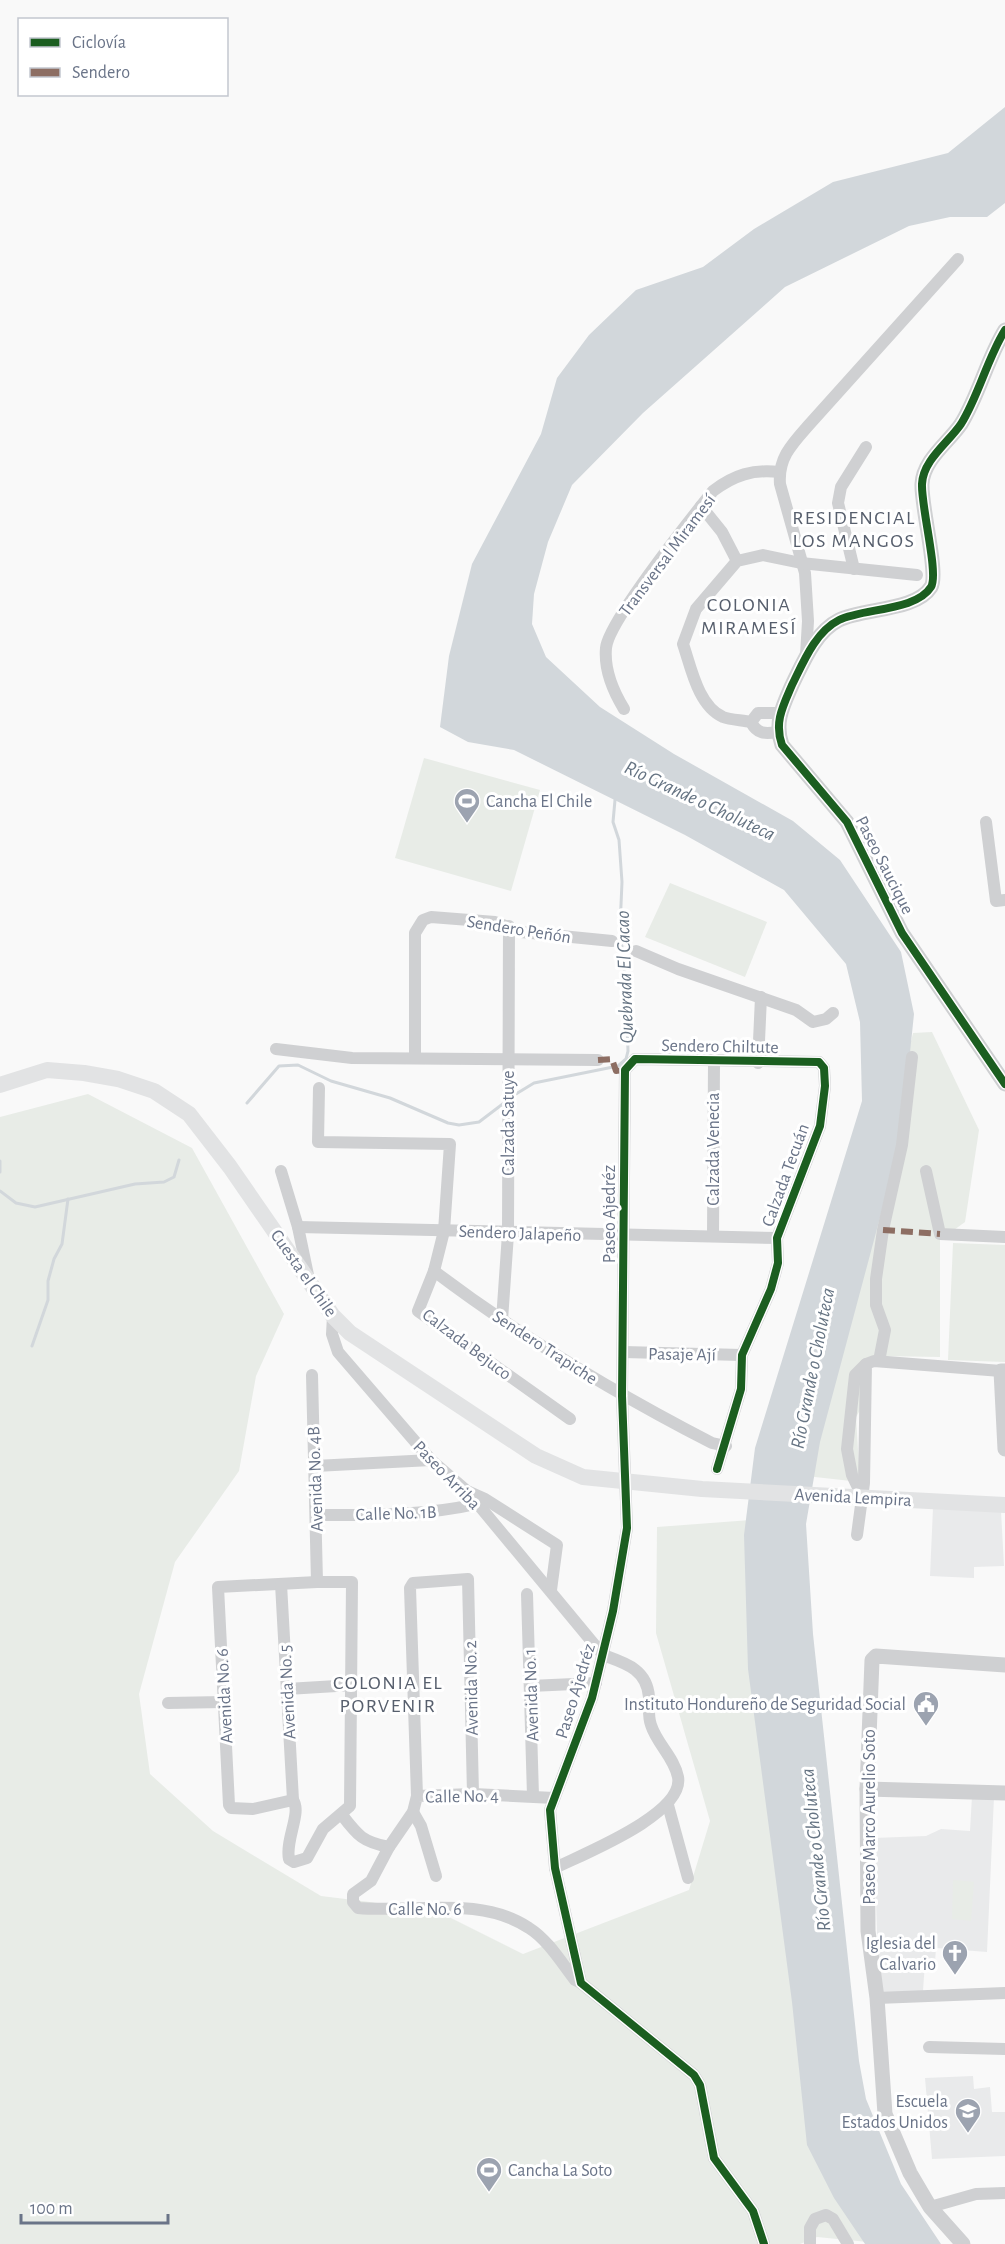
<svg xmlns="http://www.w3.org/2000/svg" width="1005" height="2244" viewBox="0 0 1005 2244" font-family="'Alegreya Sans',sans-serif">
	<style>
		.built { fill: #e9eaeb }
		.green { fill: #e8ece7 }
		.water { fill: #d2d7db }
		.lines { fill: none; stroke-linecap: round; stroke-linejoin: round }
		.stream { stroke: #d2d7db; stroke-width: 3 }
		.minor { stroke: #cfd0d2; stroke-width: 12 }
		.tertiary { stroke: #cfd0d2; stroke-width: 15 }
		.secondary { stroke: #e2e3e4; stroke-width: 16 }
		.quiet { stroke: #8d6e63; stroke-width: 6; stroke-dasharray: 12 6; stroke-linecap: butt }
		.cycleway-casing { stroke: #fff; stroke-width: 11 }
		.cycleway { stroke: #1b5e20; stroke-width: 8 }
		.labels { text-anchor: middle; stroke-width: 6; stroke-linejoin: round; paint-order: stroke }
		.street-label { font-size: 18px; fill: #6a7488; stroke: #fff }
		.poi-label { font-size: 18px; fill: #6a7488; stroke: #fff; text-anchor: end }
		.neighbourhood-label { font-size: 20px; letter-spacing: 1.5px; fill: #575f6d; stroke: #fff }
		.water-label { font-size: 20px; font-style: italic; fill: #667483; stroke: #fff }
	</style>
	<rect width="100%" height="100%" fill="#f9f9f9"/>
	<g class="built">
		<polygon points="933,1508 1001,1511 1004,1566 974,1567 974,1578 930,1576"/>
		<polygon points="972,1796 994,1797 987,1952 936,1948 935,1962 925,1962 923,1991 879,1994 874,1838 926,1836 941,1829 970,1831"/>
		<polygon points="973,2076 974,2089 990,2087 992,2112 1005,2112 1005,2156 932,2159 925,2078"/>
	</g>
	<g class="green">
		<polygon points="424,758 540,790 511,891 395,858"/>
		<polygon points="670,883 767,922 745,977 645,937"/>
		<polygon points="932,1032 979,1130 965,1222 940,1240 940,1357 880,1356 869,1371 866,1400 856,1417 860,1482 797,1475 873,1208 913,1033"/>
		<polygon points="88,1094 192,1148 284,1314 256,1376 239,1471 175,1562 139,1694 150,1774 213,1831 321,1896 435,1910 523,1954 689,1890 710,1821 656,1633 657,1527 765,1519 888,2244 817,2237 800,2244 0,2244 0,1117"/>
		<polygon points="953,1243 1005,1245 1005,1362 948,1360"/>
		<polygon points="953,1880 974,1882 971,1921 952,1919"/>
	</g>
	<polygon class="water" points="1005,107 1005,203 987,217 950,217 909,226 785,287 643,413 572,485 548,542 534,594 532,624 546,657 600,707 674,754 793,821 840,860 901,952 914,1014 901,1139 820,1442 806,1524 813,1634 859,2061 866,2099 901,2184 941,2244 865,2244 834,2198 807,2145 792,2002 748,1669 744,1535 755,1448 862,1101 860,1022 846,964 784,890 685,835 514,750 468,742 440,727 449,656 472,564 541,434 557,378 589,335 636,290 703,267 754,229 833,182 948,153"/>
	<g class="lines">
		<g class="stream">
			<polyline points="511,1097 534,1083 618,1066 626,1059 628,1051 626,987 620,928 622,882 619,840 613,822 615,800"/>
			<polyline points="247,1103 279,1066 298,1065 331,1081 390,1098 448,1123 459,1125 479,1122 504,1103"/>
			<polyline points="0,1161 0,1172"/>
			<polyline points="0,1191 16,1203 35,1207 135,1184 164,1182 174,1177 179,1160"/>
			<polyline points="32,1346 48,1300 48,1281 54,1259 62,1244 68,1199"/>
		</g>
		<g class="minor">
			<polyline points="701,506 722,532 737,561"/>
			<polyline points="854,569 838,503 841,487 866,447"/>
			<path d="M806,655L808,621L805,573L780,484C778,459 791,445 807,427L958,259"/>
			<path d="M624,709C613,691 604,670 606,648C608,622 693,516 713,491C734,475 753,469 779,472"/>
			<path d="M779,713H758L751,722C743,720 731,720 723,717C698,706 691,667 683,644L696,609L737,561L763,555L801,563L917,575"/>
			<path d="M751,722C757,734 765,734 777,732"/>
			<polyline points="986,822 996,901 1005,900"/>
			<polyline points="636,951 678,969 796,1010 813,1022 826,1019 833,1013"/>
			<polyline points="276,1049 352,1058 598,1060"/>
			<polyline points="415,1058 415,933 423,920 431,917 495,922 521,932 612,941"/>
			<polyline points="758,1063 761,997"/>
			<polyline points="319,1088 318,1142 450,1144 444,1231 434,1271 418,1311 570,1419"/>
			<polyline points="281,1171 298,1227 308,1275"/>
			<polyline points="926,1171 940,1234 1005,1237"/>
			<polyline points="298,1227 777,1238"/>
			<polyline points="713,1235 714,1062"/>
			<path d="M434,1271C521,1337 615,1393 712,1443L726,1446"/>
			<path d="M333,1316L332,1334L338,1352L431,1460L467,1491L603,1655C625,1663 647,1669 649,1697C649,1706 648,1717 651,1725C657,1744 674,1757 678,1777C685,1814 583,1854 555,1868"/>
			<polyline points="502,1320 508,1234 509,926"/>
			<polyline points="623,1352 742,1355"/>
			<polyline points="879,1361 885,1330 876,1305 876,1279 883,1230 902,1145 912,1057"/>
			<polyline points="312,1375 317,1582"/>
			<polyline points="315,1466 431,1460"/>
			<polyline points="717,1469 741,1389 742,1355 771,1289 778,1263 777,1238 820,1126 825,1086 824,1068 819,1062 635,1059 625,1070 622,1396 627,1528 613,1611 592,1698 550,1810 555,1868 581,1983 694,2075 700,2085 714,2158 753,2211 764,2244"/>
			<polyline points="467,1491 485,1499 557,1545 551,1590"/>
			<polyline points="862,1496 852,1475 847,1449 855,1375 866,1364"/>
			<path d="M316,1515C369,1515 424,1516 476,1504"/>
			<polyline points="857,1535 864,1483 866,1364 874,1361 1001,1371"/>
			<path d="M317,1582H352L350,1806L323,1829L307,1858L294,1862L289,1859C285,1840 302,1812 293,1800L253,1809L231,1808L229,1805L218,1587Z"/>
			<polyline points="281,1584 293,1800"/>
			<polyline points="527,1594 533,1796"/>
			<polyline points="530,1686 596,1683"/>
			<polyline points="287,1689 353,1685"/>
			<polyline points="168,1703 224,1702"/>
			<polyline points="417,1796 410,1588 413,1583 468,1579 473,1794"/>
			<polyline points="668,1805 688,1878"/>
			<polyline points="413,1812 421,1826 436,1876"/>
			<path d="M342,1815C358,1836 363,1842 389,1847L413,1812L417,1796L473,1794L554,1798"/>
			<path d="M389,1847L371,1881L353,1894V1902L358,1908C413,1913 480,1895 529,1928C548,1940 561,1962 575,1980L581,1983"/>
			<polyline points="877,1998 1005,1993"/>
			<polyline points="929,2047 1005,2049"/>
			<polyline points="930,2207 976,2194 1005,2193"/>
			<polyline points="810,2244 810,2228 815,2219 826,2215 833,2219 848,2244"/>
		</g>
		<g class="tertiary">
			<path d="M1005,330C987,359 979,395 961,424C948,443 923,460 922,484C921,507 939,574 931,587C916,611 864,608 839,620C815,632 803,663 792,685C783,706 774,722 782,745L847,822L902,933L1005,1084"/>
			<polyline points="1005,1371 1001,1371 1005,1449"/>
			<polyline points="867,1789 1005,1793"/>
			<polyline points="963,2244 930,2207 910,2173 885,2114 877,1998 868,1931 867,1789 872,1660 876,1656 1005,1665"/>
		</g>
		<polyline class="secondary" points="0,1085 47,1070 84,1073 118,1079 154,1091 189,1114 230,1167 333,1316 350,1333 536,1456 583,1477 702,1489 1005,1505"/>
		<g class="quiet">
			<polyline points="598,1060 612,1059 616,1071 625,1070"/>
			<polyline points="883,1230 940,1234"/>
		</g>
		<g class="cycleway-casing">
			<g id="cycleway">
				<path d="M1005,330C987,359 979,395 961,424C948,443 923,460 922,484C921,507 939,574 931,587C916,611 864,608 839,620C815,632 803,663 792,685C783,706 774,722 782,745L847,822L902,933L1005,1084"/>
				<polyline points="717,1469 741,1389 742,1355 771,1289 778,1263 777,1238 820,1126 825,1086 824,1068 819,1062 635,1059 625,1070 622,1396 627,1528 613,1611 592,1698 550,1810 555,1868 581,1983 694,2075 700,2085 714,2158 753,2211 764,2244"/>
			</g>
		</g>
		<use href="#cycleway" class="cycleway"/>
	</g>
	<defs>
		<g id="stadium-pin" transform="scale(1.35)"><path d="M0 17L-7.5 6A9.5 9.5 0 1 1 7.5 6Z" fill="#9ca3b0" stroke="#fff"/><path d="M0-5a6.5 5 0 1 0 0 10a6.5 5 0 1 0 0-10ZM-3.5-1.8h7v3.6h-7Z" fill="#fff"/></g>
		<g id="civic-pin" transform="scale(1.35)"><path d="M0 17L-7.5 6A9.5 9.5 0 1 1 7.5 6Z" fill="#9ca3b0" stroke="#fff"/><path d="M-.6-6.5H3V-4.5H.6V-3L4-1V1h2V6H-6V1h2V-1L-.6-3ZM-1.2 2.5V6h2.4V2.5Z" fill="#fff"/></g>
		<g id="church-pin" transform="scale(1.35)"><path d="M0 17L-7.5 6A9.5 9.5 0 1 1 7.5 6Z" fill="#9ca3b0" stroke="#fff"/><path d="M-1.2-6h2.4v3.5h3.3v2.4h-3.3V6h-2.4V-.1h-3.3v-2.4h3.3Z" fill="#fff"/></g>
		<g id="school-pin" transform="scale(1.35)"><path d="M0 17L-7.5 6A9.5 9.5 0 1 1 7.5 6Z" fill="#9ca3b0" stroke="#fff"/><path d="M0-5L7-2L0 1L-7-2ZM-4 1L0 2.5L4 1V4Q0 6-4 4Z" fill="#fff"/></g>
	</defs>
	<g fill-rule="evenodd">
		<use href="#stadium-pin" x="467" y="801"/>
		<use href="#civic-pin" x="926" y="1704"/>
		<use href="#church-pin" x="955" y="1953"/>
		<use href="#school-pin" x="968" y="2111"/>
		<use href="#stadium-pin" x="489" y="2170"/>
	</g>
	<g class="labels">
		<g class="street-label">
			<text transform="translate(667 555) rotate(-53)" y="6">Transversal Miramesí</text>
			<text transform="translate(885 865) rotate(63)" y="6">Paseo Saucique</text>
			<text transform="translate(519 929) rotate(9)" y="6">Sendero Peñón</text>
			<text transform="translate(720 1046) rotate(1)" y="6">Sendero Chiltute</text>
			<text transform="translate(508 1123) rotate(-90)" y="6">Calzada Satuye</text>
			<text transform="translate(713 1149) rotate(-90)" y="6">Calzada Venecia</text>
			<text transform="translate(785 1175) rotate(-70)" y="6">Calzada Tecuán</text>
			<text transform="translate(609 1214) rotate(-90)" y="6">Paseo Ajedréz</text>
			<text transform="translate(520 1233) rotate(2)" y="6">Sendero Jalapeño</text>
			<text transform="translate(304 1273) rotate(55)" y="6">Cuesta el Chile</text>
			<text transform="translate(467 1344) rotate(37)" y="6">Calzada Bejuco</text>
			<text transform="translate(545 1347) rotate(33)" y="6">Sendero Trapiche</text>
			<text transform="translate(682 1354) rotate(1)" y="6">Pasaje Ají</text>
			<text transform="translate(447 1475) rotate(46)" y="6">Paseo Arriba</text>
			<text transform="translate(315 1479) rotate(-92)" y="6">Avenida No. 4B</text>
			<text transform="translate(853 1497) rotate(3)" y="6">Avenida Lempira</text>
			<text transform="translate(396 1513) rotate(-2)" y="6">Calle No. 1B</text>
			<text transform="translate(471 1688) rotate(-91)" y="6">Avenida No. 2</text>
			<text transform="translate(575 1691) rotate(-73)" y="6">Paseo Ajedréz</text>
			<text transform="translate(287 1692) rotate(-93)" y="6">Avenida No. 5</text>
			<text transform="translate(531 1695) rotate(-92)" y="6">Avenida No. 1</text>
			<text transform="translate(224 1696) rotate(-93)" y="6">Avenida No. 6</text>
			<text transform="translate(462 1796) rotate(-1)" y="6">Calle No. 4</text>
			<text transform="translate(869 1817) rotate(-90)" y="6">Paseo Marco Aurelio Soto</text>
			<text x="425" y="1915">Calle No. 6</text>
		</g>
		<g class="poi-label">
			<text x="486" y="807" text-anchor="start">Cancha El Chile</text>
			<text x="906" y="1710">Instituto Hondureño de Seguridad Social</text>
			<text x="936" y="1949">Iglesia del<tspan x="936" dy="21">Calvario</tspan></text>
			<text x="948" y="2107">Escuela<tspan x="948" dy="21">Estados Unidos</tspan></text>
			<text x="508" y="2176" text-anchor="start">Cancha La Soto</text>
		</g>
		<g class="neighbourhood-label">
			<text x="854" y="524">RESIDENCIAL<tspan x="854" dy="23">LOS MANGOS</tspan></text>
			<text x="749" y="611">COLONIA<tspan x="749" dy="23">MIRAMESÍ</tspan></text>
			<text x="388" y="1689">COLONIA EL<tspan x="388" dy="23">PORVENIR</tspan></text>
		</g>
		<g class="water-label">
			<text transform="translate(700 800) rotate(25)" y="7">Río Grande o Choluteca</text>
			<text transform="translate(624 977) rotate(-92)" y="7">Quebrada El Cacao</text>
			<text transform="translate(812 1368) rotate(-79)" y="7">Río Grande o Choluteca</text>
			<text transform="translate(815 1850) rotate(-96)" y="7">Río Grande o Choluteca</text>
		</g>
	</g>
	<rect x="18" y="18" width="210" height="78" fill="#ffffff" stroke="#c3c7cf" stroke-width="1.5"/>
	<rect x="30" y="38" width="30" height="9" fill="#1b5e20" stroke="#c3c7cf" stroke-width="1.5"/>
	<text x="72" y="48" font-size="18" fill="#6a7488">Ciclovía</text>
	<rect x="30" y="68" width="30" height="9" fill="#8d6e63" stroke="#c3c7cf" stroke-width="1.5"/>
	<text x="72" y="78" font-size="18" fill="#6a7488">Sendero</text>
	<path d="M21 2214v9h147v-9" fill="none" stroke="#6a7488" stroke-width="3"/>
	<text x="30" y="2214" font-size="18" fill="#6a7488" stroke="#ffffff" stroke-width="4.5" paint-order="stroke">100 m</text>
</svg>
